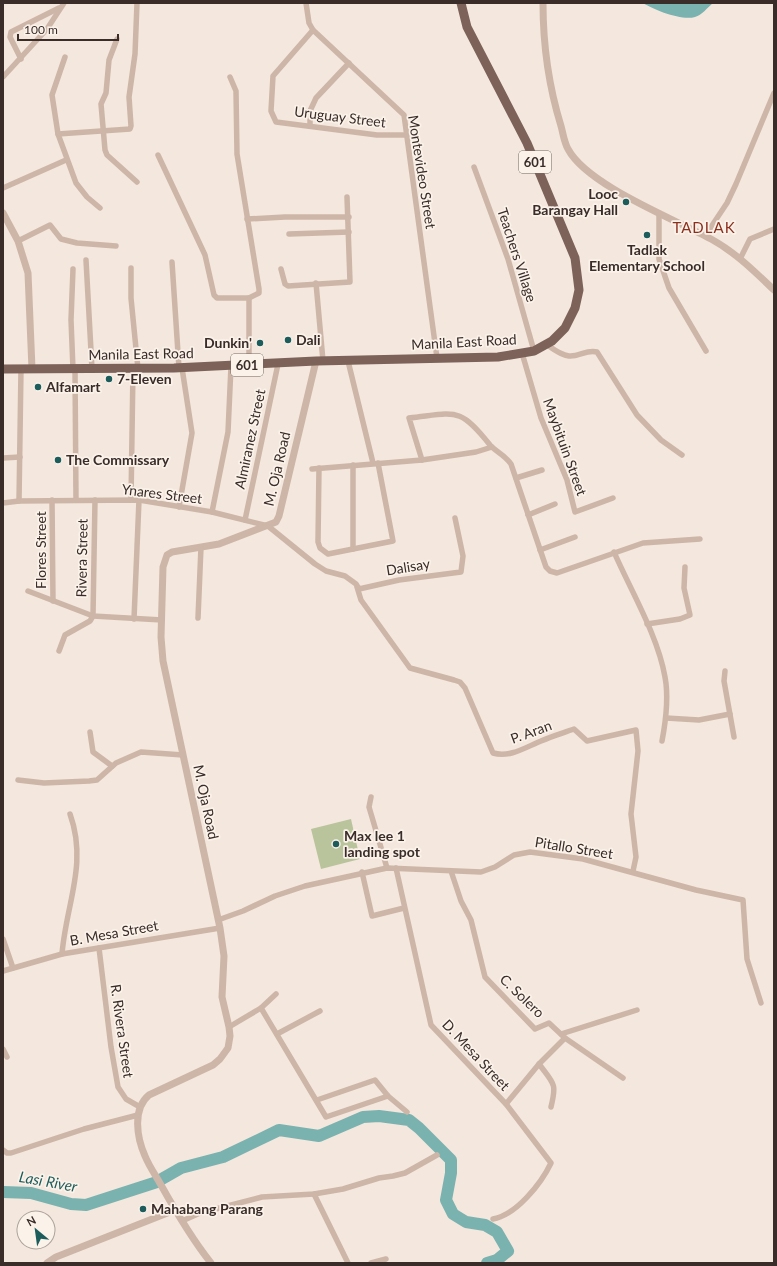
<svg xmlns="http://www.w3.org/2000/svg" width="777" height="1266" viewBox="0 0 777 1266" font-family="Lato,sans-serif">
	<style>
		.green { fill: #bac49c }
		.water { fill: #7ab2b0 }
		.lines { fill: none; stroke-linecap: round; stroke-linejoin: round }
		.river { stroke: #7ab2b0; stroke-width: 12 }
		.minor { stroke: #cdb6a8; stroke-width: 5.5 }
		.tertiary { stroke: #cdb6a8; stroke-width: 7 }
		.primary { stroke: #7c6259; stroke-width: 9 }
		.poi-dot { fill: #1c5d5c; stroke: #fbf2ea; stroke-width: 1.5 }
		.labels { text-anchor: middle; stroke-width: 3.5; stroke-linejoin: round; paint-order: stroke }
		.shield { fill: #fbf2ea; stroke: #736763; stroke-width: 1 }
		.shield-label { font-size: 13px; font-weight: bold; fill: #392c29 }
		.street-label { font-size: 14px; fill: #392c29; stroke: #fbf2ea }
		.poi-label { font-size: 14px; font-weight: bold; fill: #392c29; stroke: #fbf2ea; text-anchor: start }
		.neighbourhood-label { font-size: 15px; letter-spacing: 1px; fill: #8c2f1d; stroke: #fbf2ea }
		.water-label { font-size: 15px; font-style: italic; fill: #1c5d5c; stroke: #fbf2ea }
	</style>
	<rect width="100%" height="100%" fill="#f4e7dd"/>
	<polygon class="green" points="351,819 360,859 321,869 311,829"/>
	<path class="water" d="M643,3H713C707,8 702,15 695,17C682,21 654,10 643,3Z"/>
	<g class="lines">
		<g class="river">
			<polyline points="160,1180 181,1168 223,1157 279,1130 319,1136 363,1117 379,1116 409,1120 419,1128 451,1160 451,1173 446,1200 453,1214 466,1222 485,1225 497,1232 508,1251 497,1260 487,1263"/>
			<polyline points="3,1192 31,1193 71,1204 86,1205 157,1182"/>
		</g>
		<g class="minor">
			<polyline points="306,3 309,23 313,30 404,115 437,358"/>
			<polyline points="313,30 273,76 271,111 276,122 377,135 406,135"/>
			<polyline points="117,39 109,60 106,93 101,104 105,150 107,155 137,182"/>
			<polyline points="65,57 52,95 58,134 76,183 87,197 100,208"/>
			<polyline points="21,59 10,37 11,32 59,8"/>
			<polyline points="3,77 47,29 64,3"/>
			<polyline points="230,77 236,91 237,154 259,289 259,293 249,298 249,365"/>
			<polyline points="310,126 310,111 316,98 349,63"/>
			<polyline points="58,134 130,129 131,126 129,97 135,54 137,3"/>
			<polyline points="158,155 205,255 214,295 217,298 249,298"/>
			<polyline points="474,167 508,259 534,351"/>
			<polyline points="3,188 66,160"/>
			<polyline points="659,213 659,259 669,288 706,351"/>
			<polyline points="247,219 285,217 349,217"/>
			<polyline points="289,234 349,232"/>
			<polyline points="705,236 727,203 736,184 774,93"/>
			<polyline points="18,241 50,225 61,239 77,243 116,246"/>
			<polyline points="740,259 750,239 774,229"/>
			<polyline points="86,260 92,369"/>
			<polyline points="172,262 179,368"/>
			<polyline points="131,268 131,298 138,369"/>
			<polyline points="73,269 71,320 73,369"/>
			<polyline points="281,269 285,284 288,286 350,282 347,197"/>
			<polyline points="316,283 323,361"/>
			<path d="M546,344C553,349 560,355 569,356C579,357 587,349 597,352L637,415L661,440L682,455"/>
			<polyline points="522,353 541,418 567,480 575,512 613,498"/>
			<polyline points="348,361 373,463"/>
			<polyline points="75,369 76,500"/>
			<polyline points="3,458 20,457"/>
			<path d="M422,460L409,418C456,413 459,406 490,445C496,452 504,454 511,464L546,567L550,571L557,573L643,543L700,539"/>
			<polyline points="353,465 353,549"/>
			<polyline points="319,468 318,542 320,548 328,554 393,541 378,463"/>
			<polyline points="312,469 422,460 476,452 492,447"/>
			<polyline points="516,478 542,470"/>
			<polyline points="52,500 53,601"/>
			<polyline points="131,500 133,369"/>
			<polyline points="19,501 21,369"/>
			<polyline points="3,503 19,501 139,500 212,512 268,526 315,564 326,571 345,576 356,584 359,589 399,580 461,572 463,556 455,518"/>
			<polyline points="179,507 192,433 182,368"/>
			<polyline points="212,512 228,432 231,366"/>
			<polyline points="528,515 555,504"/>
			<polyline points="245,520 278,364"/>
			<polyline points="540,550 575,537"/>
			<path d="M614,552C631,591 658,636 665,677C669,698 666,720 662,741"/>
			<path d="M357,587L361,600L410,668L454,680L460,682L465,688L493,753C510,758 526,747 541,741C552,736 563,733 574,729L587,741L636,730L638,751L631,814L636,857L633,871"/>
			<polyline points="28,591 93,616 162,620"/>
			<polyline points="198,618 201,547"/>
			<polyline points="134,619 139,500"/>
			<polyline points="647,624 680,619 690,615 684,588 685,567"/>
			<polyline points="59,651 65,635 90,621 93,616 95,500"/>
			<polyline points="725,671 724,681 734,737"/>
			<polyline points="666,718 699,720 730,714"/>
			<polyline points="90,732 93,752 112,766"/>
			<polyline points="18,780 44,783 89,781 97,780 116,763 141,752 183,755"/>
			<polyline points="371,797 369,807 387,868"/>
			<path d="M396,868L431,1025L506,1104L551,1163C541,1184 516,1215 493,1219"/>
			<path d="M451,871L461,901L471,920L485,977L535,1029L549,1023L565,1038L539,1064C554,1084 557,1083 551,1107"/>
			<polyline points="362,872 372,916 404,908"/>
			<polyline points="218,920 243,911 275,896 305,886 387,868 481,872 495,867 514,855 530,852 583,859 696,890 743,900 747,959 761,1003"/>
			<polyline points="3,939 13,968"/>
			<polyline points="99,948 111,1047 118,1087 126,1099 140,1107"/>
			<path d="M62,954C66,904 88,864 70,814"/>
			<polyline points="3,971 62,954 220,928"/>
			<polyline points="261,1008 326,1117 388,1096"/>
			<polyline points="229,1027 261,1008 276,994"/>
			<polyline points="277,1034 320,1011"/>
			<polyline points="561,1034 637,1010"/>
			<polyline points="565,1038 623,1078"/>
			<polyline points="3,1049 7,1057"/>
			<polyline points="317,1100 375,1080 388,1096 407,1112"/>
			<polyline points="506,1104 539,1064"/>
			<polyline points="3,1150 7,1153 11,1153 84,1129 138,1115"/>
			<polyline points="314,1194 348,1263"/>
			<polyline points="182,1221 200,1213 262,1197 314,1194 343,1189 379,1178 393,1176 405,1173 437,1155"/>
			<polyline points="371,1263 386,1259"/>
		</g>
		<g class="tertiary">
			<path d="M543,3C543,44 549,87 561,126C563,133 564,142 568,149C587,185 674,219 711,239C735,252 754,271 774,290"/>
			<polyline points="3,213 18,241 28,273 32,369"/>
			<polyline points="47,1263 56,1257 175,1210"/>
			<path d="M211,1263C192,1239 176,1212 161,1185C156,1176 149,1166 145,1156C137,1138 132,1109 149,1095L213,1065L220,1059L228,1048L230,1036L229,1027L222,997L224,956L220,928L163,661L161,637L163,567L167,555L172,552L219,544L276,522L279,516L316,361"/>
		</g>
		<polyline class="primary" points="3,369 174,368 316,361 498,357 534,351 552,341 565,328 575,308 579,290 575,258 527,143 467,27 461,3"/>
	</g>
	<g class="poi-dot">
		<circle cx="626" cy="202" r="4"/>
		<circle cx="647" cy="235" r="4"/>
		<circle cx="288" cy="340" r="4"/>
		<circle cx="260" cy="343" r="4"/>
		<circle cx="109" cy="379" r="4"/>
		<circle cx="38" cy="387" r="4"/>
		<circle cx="58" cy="460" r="4"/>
		<circle cx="336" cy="844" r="4"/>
		<circle cx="143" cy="1209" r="4"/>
	</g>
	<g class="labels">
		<g class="shield">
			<rect x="519" y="151" width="32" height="22" rx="3"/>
			<rect x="231" y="354" width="32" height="22" rx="3"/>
		</g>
		<g class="shield-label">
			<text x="535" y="167">601</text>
			<text x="247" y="370">601</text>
		</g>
		<g class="street-label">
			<text transform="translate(340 117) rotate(7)" y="5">Uruguay Street</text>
			<text transform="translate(422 172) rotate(81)" y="5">Montevideo Street</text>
			<text transform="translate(517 255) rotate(72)" y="5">Teachers Village</text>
			<text transform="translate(464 342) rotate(-3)" y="5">Manila East Road</text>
			<text transform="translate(141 354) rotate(-1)" y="5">Manila East Road</text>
			<text transform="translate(250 439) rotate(-78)" y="5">Almiranez Street</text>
			<text transform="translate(565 447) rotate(70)" y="5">Maybituin Street</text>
			<text transform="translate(277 469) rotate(-77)" y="5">M. Oja Road</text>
			<text transform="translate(162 494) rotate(7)" y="5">Ynares Street</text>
			<text transform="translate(41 550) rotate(-90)" y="5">Flores Street</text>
			<text transform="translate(82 558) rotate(-89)" y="5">Rivera Street</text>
			<text transform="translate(408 567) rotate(-9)" y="5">Dalisay</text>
			<text transform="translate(531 732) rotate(-20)" y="5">P. Aran</text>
			<text transform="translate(206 802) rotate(78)" y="5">M. Oja Road</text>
			<text transform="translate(574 848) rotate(9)" y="5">Pitallo Street</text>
			<text transform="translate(114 933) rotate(-10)" y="5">B. Mesa Street</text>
			<text transform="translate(522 996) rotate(44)" y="5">C. Solero</text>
			<text transform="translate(122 1031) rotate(82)" y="5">R. Rivera Street</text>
			<text transform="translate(476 1055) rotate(47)" y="5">D. Mesa Street</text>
		</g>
		<g class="poi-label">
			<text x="618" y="199" text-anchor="end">Looc<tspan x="618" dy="16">Barangay Hall</tspan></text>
			<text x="647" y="255" text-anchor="middle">Tadlak<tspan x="647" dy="16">Elementary School</tspan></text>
			<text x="296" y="345">Dali</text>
			<text x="252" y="348" text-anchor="end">Dunkin'</text>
			<text x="117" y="384">7-Eleven</text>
			<text x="46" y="392">Alfamart</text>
			<text x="66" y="465">The Commissary</text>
			<text x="344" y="841">Max lee 1<tspan x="344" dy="16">landing spot</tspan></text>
			<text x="151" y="1214">Mahabang Parang</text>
		</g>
		<g class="neighbourhood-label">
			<text x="704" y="233">TADLAK</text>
		</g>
		<g class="water-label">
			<text transform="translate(48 1182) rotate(10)" y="5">Lasi River</text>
		</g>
	</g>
	<rect width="777" height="1266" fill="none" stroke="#392c29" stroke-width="8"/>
	<g transform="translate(36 1230) rotate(331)"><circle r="19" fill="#fbf2ea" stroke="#ada39d"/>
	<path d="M0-3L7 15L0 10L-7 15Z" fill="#1c5d5c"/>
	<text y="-6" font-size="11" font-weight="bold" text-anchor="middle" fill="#392c29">N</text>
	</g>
	<path d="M18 34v6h100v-6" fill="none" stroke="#392c29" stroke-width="2"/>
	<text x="24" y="34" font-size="12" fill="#392c29" stroke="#fbf2ea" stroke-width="3" paint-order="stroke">100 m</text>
</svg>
